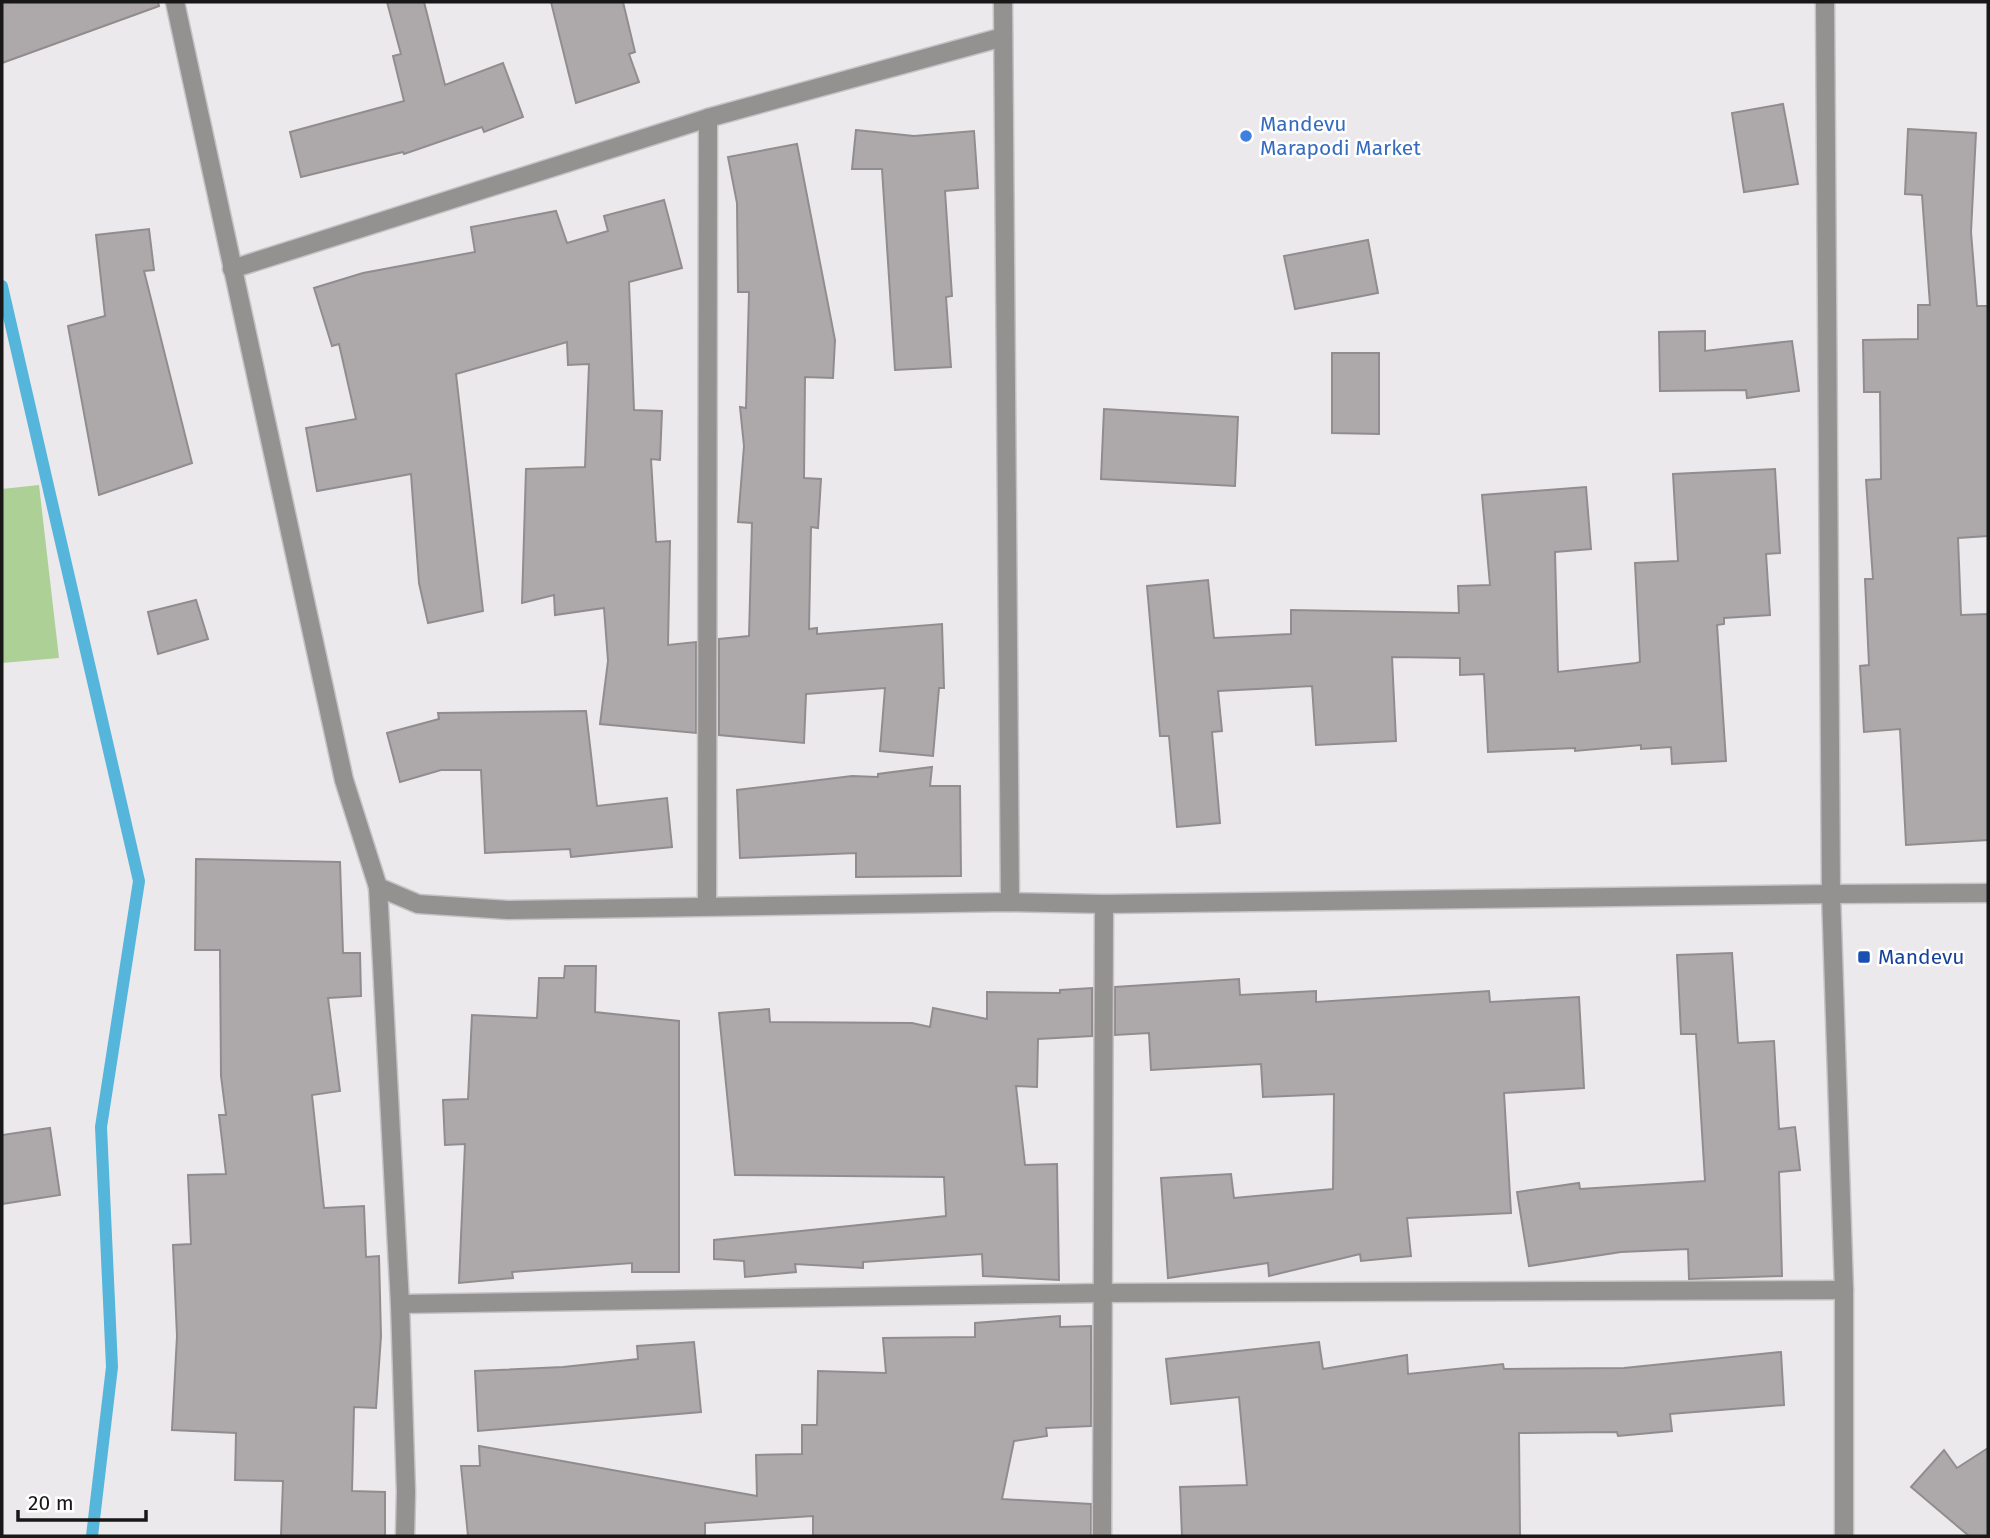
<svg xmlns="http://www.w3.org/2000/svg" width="1990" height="1538" viewBox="0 0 1990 1538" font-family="'Fira Sans',sans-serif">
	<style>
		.green { fill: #acd095 }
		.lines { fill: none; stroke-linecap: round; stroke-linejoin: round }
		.stream { stroke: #56b5db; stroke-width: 12 }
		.building { fill: #ada9ab; stroke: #918d8f; stroke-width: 2 }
		.minor-casing { stroke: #c6c3c6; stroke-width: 21 }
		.minor { stroke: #949291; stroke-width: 18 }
		.shop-dot { fill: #3f7fe0; stroke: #fff; stroke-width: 2.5 }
		.transit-dot { fill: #1a4fb4; stroke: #fff; stroke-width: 2.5 }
		.labels { text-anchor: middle; stroke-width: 5; stroke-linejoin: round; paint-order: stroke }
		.shop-label { font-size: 21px; fill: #366cbe; stroke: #fff; text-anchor: start }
		.transit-label { font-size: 21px; fill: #164399; stroke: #fff; text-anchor: start }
	</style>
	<rect width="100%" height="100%" fill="#ece9ec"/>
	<polygon class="green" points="39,485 59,658 2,663 2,489"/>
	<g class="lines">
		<polyline class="stream" points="2,286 139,881 101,1127 112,1367 92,1536"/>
	</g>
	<g class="building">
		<polygon points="2,2 158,2 159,6 2,63"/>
		<polygon points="387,2 424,2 445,85 503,63 523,117 484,132 482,127 404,154 403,152 301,177 290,132 404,101 393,56 401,54"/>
		<polygon points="551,2 623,2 635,52 629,54 639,82 576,103"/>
		<polygon points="1783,104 1798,184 1744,192 1732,113"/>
		<polygon points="1908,129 1976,133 1971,232 1977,306 1988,306 1988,536 1958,538 1961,615 1988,614 1988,840 1906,845 1900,729 1864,732 1860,666 1869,665 1865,579 1873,579 1866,480 1881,479 1880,392 1864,392 1863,340 1918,339 1918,305 1930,305 1922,195 1905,194"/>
		<polygon points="856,130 914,136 974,131 978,188 945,191 952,296 946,297 951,367 895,370 882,169 852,169"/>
		<polygon points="797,144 835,340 833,378 805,377 804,478 821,479 818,528 811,527 809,629 817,628 817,634 942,624 944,688 939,688 933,756 880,751 885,688 806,694 804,743 719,735 719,639 749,636 752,523 738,522 744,446 740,407 746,408 749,292 738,292 737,203 728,157"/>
		<polygon points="664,200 682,268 629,282 634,410 662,411 660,460 651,459 656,542 670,541 668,645 696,642 696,733 600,724 608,661 604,608 555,615 554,595 522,603 526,469 585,467 589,364 568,365 567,342 456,374 483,611 428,623 419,583 411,474 317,491 306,428 356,419 339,344 332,346 314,288 363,273 475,252 471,227 556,211 567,243 608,231 604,216"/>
		<polygon points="149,229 154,270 144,271 192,463 99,495 68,326 105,316 96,235"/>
		<polygon points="1368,240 1378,293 1295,309 1284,256"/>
		<polygon points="1705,331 1705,351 1792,341 1799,391 1747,398 1746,390 1660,391 1659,332"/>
		<polygon points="1332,353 1379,353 1379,434 1332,433"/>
		<polygon points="1104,409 1238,417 1235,486 1101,479"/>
		<polygon points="1775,469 1780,553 1766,554 1770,615 1724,618 1724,624 1717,625 1726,761 1672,764 1671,747 1641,749 1641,745 1575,751 1575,748 1488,752 1484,674 1460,675 1460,658 1392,657 1396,741 1316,745 1312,686 1218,691 1222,731 1212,732 1220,823 1177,827 1169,736 1160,736 1147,586 1208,580 1214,638 1291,634 1291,610 1459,613 1458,586 1490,585 1482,495 1586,487 1591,549 1555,552 1558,672 1636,663 1640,662 1635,563 1678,561 1673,474"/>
		<polygon points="196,600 208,639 158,654 148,612"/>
		<polygon points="586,711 597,806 667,798 672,847 571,857 570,849 485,853 481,770 441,770 400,782 387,733 439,719 438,713"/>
		<polygon points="932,767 930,786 960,786 961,876 856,877 856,853 740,858 737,790 852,776 878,777 878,774"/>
		<polygon points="196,859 340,862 343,953 360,953 361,996 328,998 340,1091 312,1095 324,1208 364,1206 366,1257 379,1256 381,1336 376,1408 354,1407 352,1491 385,1492 385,1536 281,1536 283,1481 235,1480 236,1433 172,1430 177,1336 173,1245 191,1244 188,1175 226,1174 219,1115 226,1115 221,1076 220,950 195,950"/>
		<polygon points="1732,953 1738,1043 1774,1041 1779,1129 1795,1127 1800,1170 1779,1172 1782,1276 1689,1279 1688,1249 1621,1252 1529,1266 1517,1192 1579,1183 1580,1189 1705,1181 1696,1034 1681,1034 1677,955"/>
		<polygon points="565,966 596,966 595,1012 679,1021 679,1272 632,1272 632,1263 512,1272 513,1278 459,1283 465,1144 445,1145 443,1100 468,1099 472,1015 537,1018 539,978 564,978"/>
		<polygon points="1239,979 1240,995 1316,991 1316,1002 1489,991 1490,1002 1579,997 1584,1088 1504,1093 1511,1213 1407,1218 1411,1256 1361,1261 1360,1254 1269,1276 1268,1263 1168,1278 1161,1178 1231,1174 1234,1198 1333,1189 1334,1094 1263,1097 1261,1064 1151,1070 1149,1033 1115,1035 1115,987"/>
		<polygon points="1092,988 1092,1036 1038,1039 1037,1087 1016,1086 1025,1165 1057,1164 1059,1280 983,1276 982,1254 863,1262 863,1268 795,1264 796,1272 745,1277 744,1261 714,1259 714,1240 946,1216 944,1177 735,1175 719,1013 769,1009 770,1022 912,1023 930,1027 933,1008 987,1019 987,992 1060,993 1060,990"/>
		<polygon points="50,1128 60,1195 2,1204 2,1135"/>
		<polygon points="1060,1316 1060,1327 1091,1326 1091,1426 1046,1428 1047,1436 1014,1441 1002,1499 1091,1504 1091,1536 813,1536 813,1516 705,1523 705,1536 468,1536 461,1466 480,1466 479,1446 757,1496 756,1455 802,1454 802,1425 817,1425 818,1371 886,1373 883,1338 975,1337 975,1323"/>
		<polygon points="694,1342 701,1412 478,1431 475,1371 563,1367 638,1359 637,1346"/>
		<polygon points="1319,1342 1323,1369 1407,1355 1408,1374 1503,1364 1504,1369 1624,1368 1781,1352 1784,1405 1670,1414 1672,1431 1618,1436 1617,1432 1519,1433 1520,1536 1182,1536 1180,1487 1247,1485 1239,1397 1171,1404 1166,1359"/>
		<polygon points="1988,1448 1988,1536 1969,1536 1911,1487 1944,1450 1957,1468"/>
	</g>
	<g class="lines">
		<g class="minor-casing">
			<g id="minor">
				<polyline points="175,2 344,780 378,887 418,904 508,910 1010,902 1104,904 1831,894 1844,1290 1844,1536"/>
				<polyline points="1003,2 1010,902"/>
				<polyline points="1825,2 1831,894 1988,893"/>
				<polyline points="232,269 708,118 1003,37"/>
				<polyline points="378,887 400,1304 406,1492 405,1536"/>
				<polyline points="707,906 708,118"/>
				<polyline points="400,1304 1102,1293 1844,1290"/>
				<polyline points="1102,1536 1104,904"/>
			</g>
		</g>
		<use href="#minor" class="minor"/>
	</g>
	<circle class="shop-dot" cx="1246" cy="136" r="7"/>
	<rect class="transit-dot" x="1857" y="950" width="14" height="14" rx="3.5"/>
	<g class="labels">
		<g class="shop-label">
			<text x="1260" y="131">Mandevu<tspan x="1260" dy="24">Marapodi Market</tspan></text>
		</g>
		<g class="transit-label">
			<text x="1878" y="964">Mandevu</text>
		</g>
	</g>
	<rect width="1990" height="1538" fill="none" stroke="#191819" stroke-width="7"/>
	<path d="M18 1510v10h128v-10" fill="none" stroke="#191819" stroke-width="3.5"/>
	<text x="28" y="1510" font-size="21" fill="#191819" stroke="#ffffff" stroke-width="5" paint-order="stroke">20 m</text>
</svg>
